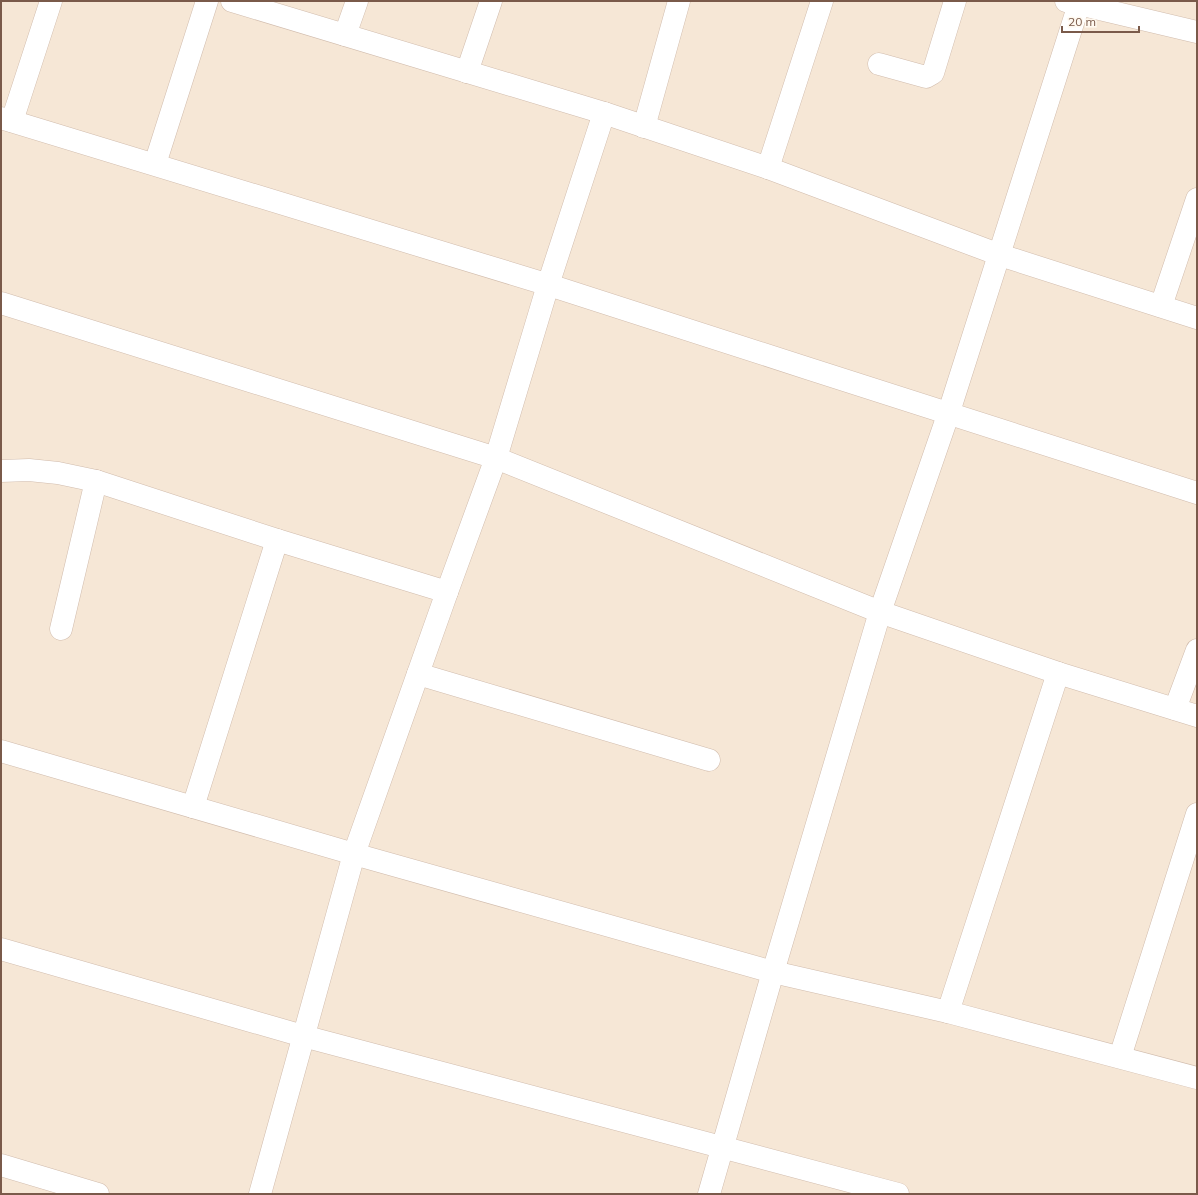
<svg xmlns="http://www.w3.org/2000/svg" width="1198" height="1195" viewBox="0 0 1198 1195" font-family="Mulish,sans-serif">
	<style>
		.residential { fill: #f6e7d6 }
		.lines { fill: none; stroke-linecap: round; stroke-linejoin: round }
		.minor-casing { stroke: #d1bcad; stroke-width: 23 }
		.minor { stroke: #fff; stroke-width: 22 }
	</style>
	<rect width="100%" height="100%" fill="#fef5e9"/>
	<rect class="residential" x="1" y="1" width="1196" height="1193"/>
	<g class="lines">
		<g class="minor-casing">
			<g id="minor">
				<polyline points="232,1 604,113 768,168 1000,255 1197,318"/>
				<polyline points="1066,1 1197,32"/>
				<polyline points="345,35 357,1"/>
				<polyline points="879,64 926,77 933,73 955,1"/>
				<polyline points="467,72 491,1"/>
				<path d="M1,118C184,173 367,228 549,285C765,354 981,425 1197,493"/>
				<polyline points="12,121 51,1"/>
				<polyline points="644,127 679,1"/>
				<polyline points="155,164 207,1"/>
				<polyline points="768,168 822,1"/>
				<polyline points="1,303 496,458 880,612 1058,673 1197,716"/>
				<polyline points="1161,306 1197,199"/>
				<polyline points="1,471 29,470 58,473 96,481 277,540 447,592"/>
				<polyline points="61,629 96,481"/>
				<polyline points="418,674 709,760"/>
				<polyline points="1175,709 1197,650"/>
				<polyline points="1,751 354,854 773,972 948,1012 1197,1078"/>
				<polyline points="193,807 277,540"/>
				<polyline points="1,949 303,1036 898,1194"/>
				<polyline points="948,1012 1058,673"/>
				<polyline points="1120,1057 1197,814"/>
				<polyline points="1,1165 98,1194"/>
				<polyline points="260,1194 354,854 447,592 496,458 548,285 604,113"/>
				<polyline points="709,1194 773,972 880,612 948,415 1080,1"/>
			</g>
		</g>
		<use href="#minor" class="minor"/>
	</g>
	<rect width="1198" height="1195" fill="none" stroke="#7a5a4a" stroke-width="4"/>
	<path d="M1062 26v6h77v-6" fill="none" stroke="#7a5a4a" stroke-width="2"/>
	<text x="1068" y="26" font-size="12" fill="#7a5a4a" stroke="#fff9f0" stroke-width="3" paint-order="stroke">20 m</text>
</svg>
